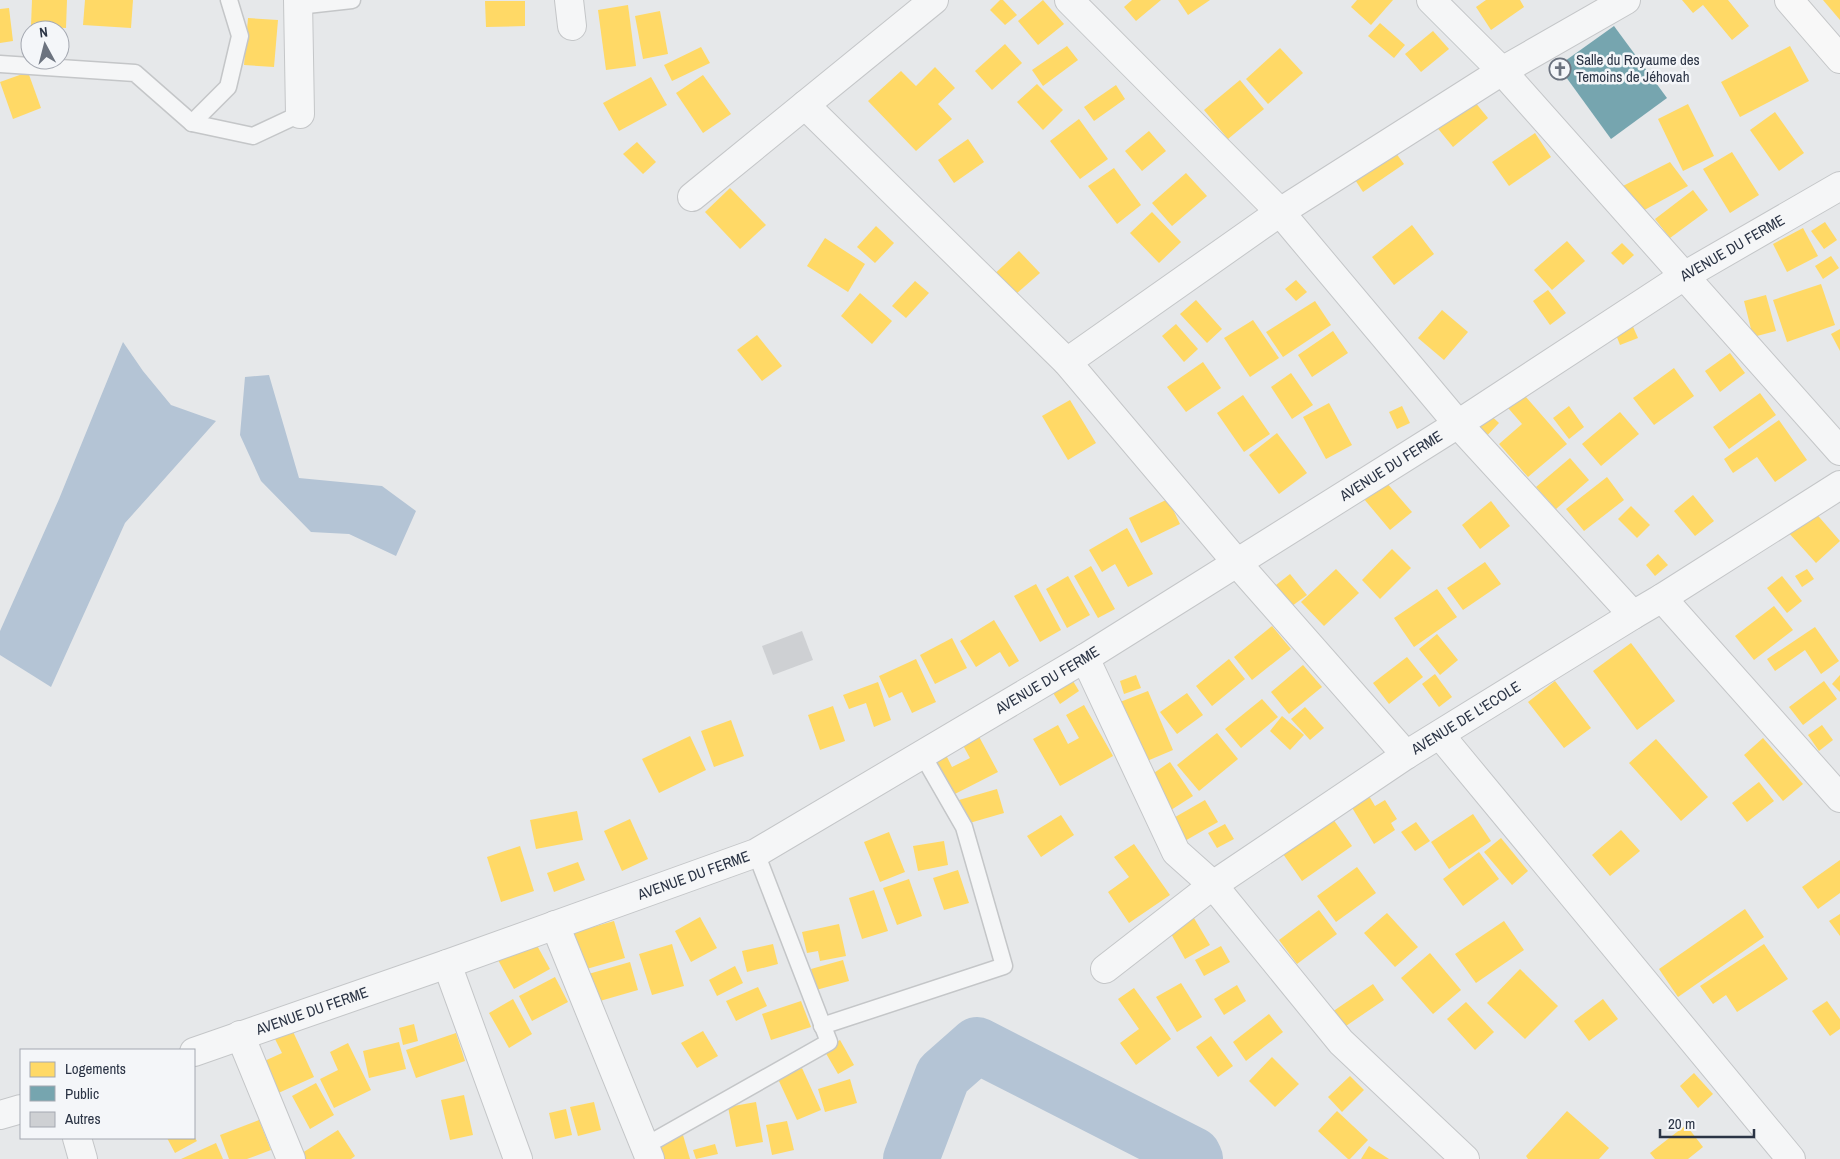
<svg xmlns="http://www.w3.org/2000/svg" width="1840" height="1159" viewBox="0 0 1840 1159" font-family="'Archivo Narrow',sans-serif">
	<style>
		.water { fill: #b4c4d5 }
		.homes { fill: #ffd966 }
		.public { fill: #76a5af }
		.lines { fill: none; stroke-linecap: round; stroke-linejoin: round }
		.river { stroke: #b4c4d5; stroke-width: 56 }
		.building { fill: #ced0d3 }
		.lane-casing { stroke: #c4c6c8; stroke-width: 19 }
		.street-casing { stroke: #c4c6c8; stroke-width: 30 }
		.secondary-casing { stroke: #c4c6c8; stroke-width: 30 }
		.lane { stroke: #f5f6f7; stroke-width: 16 }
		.street { stroke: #f5f6f7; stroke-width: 28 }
		.secondary { stroke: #f8f8f8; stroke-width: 28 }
		.labels { text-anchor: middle; stroke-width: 5; stroke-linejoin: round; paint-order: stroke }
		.poi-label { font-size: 15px; fill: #2b3445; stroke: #f4f6f9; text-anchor: start }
		.street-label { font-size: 15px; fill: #2b3445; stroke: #f4f6f9 }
	</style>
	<rect width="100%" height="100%" fill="#e6e8ea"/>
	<g class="water">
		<polygon points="123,342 143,371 171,405 216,421 125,523 51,687 0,655 0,631 59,499"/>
		<polygon points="269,375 299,478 382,486 416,511 396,556 349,534 311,532 261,481 240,435 245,377"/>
	</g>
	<g class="homes">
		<polygon points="32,0 67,0 66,28 31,26"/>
		<polygon points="85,0 133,0 131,28 83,25"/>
		<polygon points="1000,0 1003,0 1017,15 1005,25 990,10"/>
		<polygon points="1043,0 1064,24 1038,45 1018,21"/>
		<polygon points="1132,0 1161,0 1136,21 1124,7"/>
		<polygon points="1178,0 1210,0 1188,15"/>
		<polygon points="1357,0 1393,0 1371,25 1351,7"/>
		<polygon points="1486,0 1520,0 1524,7 1491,30 1476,7"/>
		<polygon points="1682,0 1728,0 1749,26 1732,40 1703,5 1693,13"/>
		<polygon points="1823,0 1840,0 1840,20"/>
		<polygon points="485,1 525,1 525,26 486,27"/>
		<polygon points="628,5 636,66 606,70 598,10"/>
		<polygon points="9,8 13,41 0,43 0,9"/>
		<polygon points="660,11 668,54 643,59 635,16"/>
		<polygon points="248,18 278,20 274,67 244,65"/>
		<polygon points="1380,23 1405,45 1394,58 1368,36"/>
		<polygon points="1433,31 1449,49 1421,72 1405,54"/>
		<polygon points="1005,44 1022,63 992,90 975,71"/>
		<polygon points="1067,46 1078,60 1043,86 1032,70"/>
		<polygon points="1790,46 1809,81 1740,117 1721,82"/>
		<polygon points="701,47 710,63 672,81 664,65"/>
		<polygon points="1280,48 1303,73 1268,104 1246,79"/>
		<polygon points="935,67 955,88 938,104 952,119 916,151 868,101 901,71 916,86"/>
		<polygon points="28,72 41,108 13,119 0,82"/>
		<polygon points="703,75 731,114 703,133 676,93"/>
		<polygon points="651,77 667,105 619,131 603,103"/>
		<polygon points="1240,80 1264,109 1228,139 1204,110"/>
		<polygon points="1037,84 1063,110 1043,130 1017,102"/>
		<polygon points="1116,85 1125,99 1094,121 1084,107"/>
		<polygon points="1470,96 1488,118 1453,147 1435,125"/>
		<polygon points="1688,104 1714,156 1683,171 1658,119"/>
		<polygon points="1775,112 1804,153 1779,171 1750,130"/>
		<polygon points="1079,119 1108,159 1080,179 1050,141"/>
		<polygon points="1149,131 1166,151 1142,171 1125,151"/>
		<polygon points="1535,133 1551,157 1509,186 1492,162"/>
		<polygon points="968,139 984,162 954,183 938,160"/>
		<polygon points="637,142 656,162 643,174 623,154"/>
		<polygon points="1390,145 1404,164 1363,192 1350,172"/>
		<polygon points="1732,152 1759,195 1730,213 1703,169"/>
		<polygon points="1670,162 1688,186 1639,213 1619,188"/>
		<polygon points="1114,168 1141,205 1117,224 1088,186"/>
		<polygon points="1186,173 1207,196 1172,226 1152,203"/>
		<polygon points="730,188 766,225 740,249 705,212"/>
		<polygon points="1693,190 1708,210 1670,238 1655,219"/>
		<polygon points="1152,212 1181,242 1159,263 1130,233"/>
		<polygon points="1825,222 1837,240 1824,249 1811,231"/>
		<polygon points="1412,225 1434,254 1394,285 1372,257"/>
		<polygon points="876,226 894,243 875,263 857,247"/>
		<polygon points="1803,228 1818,256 1787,272 1773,244"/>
		<polygon points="825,238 865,264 848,292 807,266"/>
		<polygon points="1567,241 1585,261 1552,290 1534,270"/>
		<polygon points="1622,243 1634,255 1623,265 1611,253"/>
		<polygon points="1019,251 1040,273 1008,301 988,280"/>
		<polygon points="1831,256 1839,268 1823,279 1815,266"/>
		<polygon points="1296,280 1307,292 1296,301 1285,289"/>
		<polygon points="915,281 929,293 906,318 892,306"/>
		<polygon points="1821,284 1835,325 1787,342 1773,300"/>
		<polygon points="1548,290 1566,313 1550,325 1533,301"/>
		<polygon points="860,293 892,321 872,344 841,316"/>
		<polygon points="1766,295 1776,331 1753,337 1744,301"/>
		<polygon points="1196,300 1222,329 1207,343 1180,314"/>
		<polygon points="1315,301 1331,325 1283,357 1266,332"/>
		<polygon points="1442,310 1468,332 1444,360 1418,338"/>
		<polygon points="1253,320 1279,358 1250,377 1224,338"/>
		<polygon points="1630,320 1638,338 1620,345 1613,327"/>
		<polygon points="1176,324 1198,349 1184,362 1162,336"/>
		<polygon points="1840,329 1840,351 1831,334"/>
		<polygon points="1333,331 1348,353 1312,377 1298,355"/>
		<polygon points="757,335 782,366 762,381 737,350"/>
		<polygon points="1730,353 1745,373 1720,392 1705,371"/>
		<polygon points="1203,362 1221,388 1186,412 1167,387"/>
		<polygon points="1674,368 1694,396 1654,425 1633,398"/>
		<polygon points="1291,373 1313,405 1292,419 1271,387"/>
		<polygon points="1518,388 1567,444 1528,477 1499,444 1522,424 1502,401"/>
		<polygon points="1760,393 1776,415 1729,449 1713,427"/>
		<polygon points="1243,395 1270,434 1244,452 1217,413"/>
		<polygon points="1070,400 1096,443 1068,460 1042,416"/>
		<polygon points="1474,400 1499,423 1482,441 1457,418"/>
		<polygon points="1329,403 1352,445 1326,459 1303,417"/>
		<polygon points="1402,406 1410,423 1397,429 1389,412"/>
		<polygon points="1569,406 1584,427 1569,439 1553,418"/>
		<polygon points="1620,412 1639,434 1601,466 1582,444"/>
		<polygon points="1779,420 1807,460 1775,482 1757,457 1733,473 1724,459"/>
		<polygon points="1277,433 1307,473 1279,494 1249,455"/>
		<polygon points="1570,458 1589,480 1556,509 1536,487"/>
		<polygon points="1607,477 1624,500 1584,531 1566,509"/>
		<polygon points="1385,481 1412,512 1390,530 1364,499"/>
		<polygon points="1693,495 1714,521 1695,536 1674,511"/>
		<polygon points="1168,499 1180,524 1141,543 1129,518"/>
		<polygon points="1491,501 1510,526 1480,549 1462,525"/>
		<polygon points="1631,506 1650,525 1637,538 1618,519"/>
		<polygon points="1813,510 1840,541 1816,563 1788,532"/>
		<polygon points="1127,528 1153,574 1128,587 1115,564 1102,572 1089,550"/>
		<polygon points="1392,549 1411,568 1380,599 1362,580"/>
		<polygon points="1658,554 1668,565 1655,576 1646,565"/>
		<polygon points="1485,562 1501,584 1463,610 1447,588"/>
		<polygon points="1091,566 1115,609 1098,618 1074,576"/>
		<polygon points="1336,569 1359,593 1324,626 1301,602"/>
		<polygon points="1807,569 1814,579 1802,587 1795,576"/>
		<polygon points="1290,574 1307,595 1292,606 1276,585"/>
		<polygon points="1068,576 1090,615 1067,628 1046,589"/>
		<polygon points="1782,576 1802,601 1787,613 1767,588"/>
		<polygon points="1036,584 1061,630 1040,642 1014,596"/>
		<polygon points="1437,589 1457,617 1414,647 1394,618"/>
		<polygon points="1774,606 1793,630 1754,660 1735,636"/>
		<polygon points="994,620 1019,661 1009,667 1000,652 976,667 960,641"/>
		<polygon points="1272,626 1291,649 1252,680 1234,657"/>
		<polygon points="1815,627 1839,661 1821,674 1805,650 1775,671 1767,659"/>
		<polygon points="1437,634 1458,660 1440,675 1419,649"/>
		<polygon points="952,638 967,668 935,684 920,655"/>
		<polygon points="1631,643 1675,701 1637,730 1593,671"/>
		<polygon points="1407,657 1423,677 1389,704 1373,683"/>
		<polygon points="916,659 936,702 912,713 902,692 889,698 879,676"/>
		<polygon points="1229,659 1245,679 1212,706 1196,686"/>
		<polygon points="1303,665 1322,687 1289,714 1271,692"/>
		<polygon points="1435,674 1452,697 1439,707 1422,684"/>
		<polygon points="1136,675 1141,688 1124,694 1120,681"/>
		<polygon points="1840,675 1840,692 1832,684"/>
		<polygon points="1070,676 1079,691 1060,704 1050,688"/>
		<polygon points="1555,681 1591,728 1564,748 1528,702"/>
		<polygon points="1824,681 1837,699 1803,725 1789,707"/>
		<polygon points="878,682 891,720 874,727 866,703 849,709 843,695"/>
		<polygon points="1148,691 1173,750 1140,764 1115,704"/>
		<polygon points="1187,693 1203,715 1177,734 1160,712"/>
		<polygon points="1262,699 1278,717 1241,748 1225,729"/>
		<polygon points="1084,705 1113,756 1060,786 1033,739 1058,725 1068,744 1079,738 1066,715"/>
		<polygon points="833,706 845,741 820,750 808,715"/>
		<polygon points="1305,707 1324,728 1310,740 1291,719"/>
		<polygon points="1282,716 1304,735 1290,750 1270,731"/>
		<polygon points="731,720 744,756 714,767 701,731"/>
		<polygon points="1822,725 1833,740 1819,751 1808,735"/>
		<polygon points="976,731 998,772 949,797 931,761 945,753 952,767 970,758 960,740"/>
		<polygon points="1217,733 1238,759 1199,791 1177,765"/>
		<polygon points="690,736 706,770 659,793 642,759"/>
		<polygon points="1763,738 1803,784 1783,801 1744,755"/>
		<polygon points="1656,739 1708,797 1681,821 1629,763"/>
		<polygon points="1170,762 1193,796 1171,810 1148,777"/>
		<polygon points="1759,782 1774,801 1747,822 1732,803"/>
		<polygon points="997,789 1004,813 966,824 959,800"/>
		<polygon points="1369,796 1375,806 1385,800 1397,819 1391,823 1395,830 1374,844 1351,806"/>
		<polygon points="1205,800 1218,822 1183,842 1170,820"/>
		<polygon points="1326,809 1352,846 1302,881 1276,844"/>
		<polygon points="577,811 583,840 536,849 530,820"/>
		<polygon points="1473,814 1491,841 1449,869 1431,842"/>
		<polygon points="1061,815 1074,835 1041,857 1027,836"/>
		<polygon points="630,819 648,859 622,871 604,831"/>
		<polygon points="1416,822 1430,841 1415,851 1401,832"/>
		<polygon points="1225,824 1234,839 1217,848 1208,833"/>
		<polygon points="1621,830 1640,851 1610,876 1592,855"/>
		<polygon points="889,832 905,872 880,882 864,842"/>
		<polygon points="1501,838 1528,871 1512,885 1484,852"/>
		<polygon points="944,841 948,865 918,871 913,846"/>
		<polygon points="1134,844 1170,895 1129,923 1108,892 1129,877 1114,857"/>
		<polygon points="520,846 534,891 501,902 487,857"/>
		<polygon points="1479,852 1499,879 1463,906 1443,879"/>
		<polygon points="1840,860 1840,893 1818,909 1802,887"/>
		<polygon points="578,862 585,880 554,892 547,873"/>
		<polygon points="1357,867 1376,893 1336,922 1317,896"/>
		<polygon points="958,870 969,903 944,910 933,878"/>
		<polygon points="909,879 922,916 897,925 883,888"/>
		<polygon points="874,890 888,931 862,939 849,898"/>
		<polygon points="1745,909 1764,937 1678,997 1659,969"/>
		<polygon points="1319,910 1337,934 1297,964 1279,940"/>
		<polygon points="1387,913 1418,947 1395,967 1364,933"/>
		<polygon points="1840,914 1840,936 1829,921"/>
		<polygon points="700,917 717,948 691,962 675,931"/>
		<polygon points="1194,918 1210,945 1185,959 1170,932"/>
		<polygon points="614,921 625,958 583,970 572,933"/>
		<polygon points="1504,921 1524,950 1476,983 1455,954"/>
		<polygon points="839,924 846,956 820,961 818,951 807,953 802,932"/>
		<polygon points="534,940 550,969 514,989 498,960"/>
		<polygon points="672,944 684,986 652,995 639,954"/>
		<polygon points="773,944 778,964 747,972 742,951"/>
		<polygon points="1764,944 1788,979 1737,1012 1726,995 1713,1004 1700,986"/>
		<polygon points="1221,946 1230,962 1204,976 1195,960"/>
		<polygon points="1430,953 1461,990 1433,1014 1401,978"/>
		<polygon points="843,960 849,981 816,990 811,969"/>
		<polygon points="630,962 638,990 593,1003 585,975"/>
		<polygon points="735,966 743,983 717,996 709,980"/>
		<polygon points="1520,969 1558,1006 1525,1039 1487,1003"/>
		<polygon points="555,977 568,1002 532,1021 519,996"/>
		<polygon points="1181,983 1202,1017 1177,1032 1156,997"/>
		<polygon points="1373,984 1384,1000 1343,1028 1332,1012"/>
		<polygon points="1237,985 1246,1001 1224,1015 1214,999"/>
		<polygon points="758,987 767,1006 736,1021 726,1001"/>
		<polygon points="1134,988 1171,1039 1136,1065 1120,1043 1139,1029 1118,999"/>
		<polygon points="513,999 532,1034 509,1048 489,1013"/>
		<polygon points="1603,999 1618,1019 1589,1041 1574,1021"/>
		<polygon points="801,1001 811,1027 771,1040 762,1014"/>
		<polygon points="1827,1001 1840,1019 1840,1029 1830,1036 1812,1011"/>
		<polygon points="1466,1002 1494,1032 1475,1050 1447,1019"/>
		<polygon points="1269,1014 1283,1032 1246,1061 1233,1042"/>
		<polygon points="289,1023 314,1077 274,1095 260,1063 282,1053 271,1031"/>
		<polygon points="414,1024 418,1041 403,1045 399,1028"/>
		<polygon points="703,1031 718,1056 697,1068 681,1043"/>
		<polygon points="456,1033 465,1061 416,1078 406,1050"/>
		<polygon points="1211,1036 1233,1066 1218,1077 1196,1047"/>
		<polygon points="840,1040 854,1065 838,1074 824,1050"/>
		<polygon points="399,1042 406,1069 369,1078 363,1051"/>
		<polygon points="348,1043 371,1090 334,1108 320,1079 338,1070 330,1052"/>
		<polygon points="1272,1057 1299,1084 1275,1107 1249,1081"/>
		<polygon points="802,1068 821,1110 797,1120 778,1079"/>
		<polygon points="1694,1073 1713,1094 1698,1108 1680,1086"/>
		<polygon points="1350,1076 1364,1090 1342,1112 1328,1097"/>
		<polygon points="850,1079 857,1103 825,1112 818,1089"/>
		<polygon points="316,1083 334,1115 310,1129 292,1096"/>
		<polygon points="464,1095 473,1135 450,1140 441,1100"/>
		<polygon points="594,1102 601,1130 578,1136 570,1107"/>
		<polygon points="756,1102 763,1142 736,1147 728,1107"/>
		<polygon points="566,1109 572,1135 555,1139 549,1113"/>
		<polygon points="1337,1111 1368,1140 1350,1159 1348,1159 1318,1131"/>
		<polygon points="1567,1111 1609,1148 1599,1159 1528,1159 1526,1156"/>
		<polygon points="259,1120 271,1150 247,1159 229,1159 220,1135"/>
		<polygon points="787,1121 794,1150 772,1155 766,1125"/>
		<polygon points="1686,1125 1703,1147 1688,1159 1655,1159 1650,1153"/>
		<polygon points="338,1130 355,1156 351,1159 301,1159 299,1155"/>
		<polygon points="683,1135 690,1159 663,1159 658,1143"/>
		<polygon points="167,1138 195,1138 197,1141 175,1153"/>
		<polygon points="216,1143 223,1159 181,1159"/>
		<polygon points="715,1144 718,1154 696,1159 693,1150"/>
		<polygon points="1369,1146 1389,1159 1361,1159"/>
	</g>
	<polygon class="public" points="1614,26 1667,98 1611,139 1558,66"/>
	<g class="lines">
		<polyline class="river" points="911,1159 943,1075 977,1045 1193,1155 1195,1159"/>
	</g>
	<polygon class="building" points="802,631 813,660 773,675 762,646"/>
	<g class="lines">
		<g class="lane-casing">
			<g id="lane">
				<polyline points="298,6 352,0"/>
				<polyline points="0,64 135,73 192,123 253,136 300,114"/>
				<polyline points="192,123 228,87 240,36 229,0"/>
				<polyline points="822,1026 1004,966 964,827 922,754"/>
				<polyline points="645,1146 829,1042 756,853"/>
			</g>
		</g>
		<g class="street-casing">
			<g id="street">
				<polyline points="298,0 300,114"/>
				<polyline points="569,0 572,26"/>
				<polyline points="1069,0 1280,212 1458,424 1633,615"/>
				<polyline points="1431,0 1502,71 1840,451"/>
				<polyline points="805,105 1067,362 1238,564 1406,755"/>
				<polyline points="692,197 934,0"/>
				<polyline points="1067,362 1280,212 1502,71 1626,0"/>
				<polyline points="1662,598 1840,798"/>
				<polyline points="1085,658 1176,852 1213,885 1341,1042 1465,1159"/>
				<polyline points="1440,735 1791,1159"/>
				<polyline points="555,925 650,1159"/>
				<polyline points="447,964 518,1159"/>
				<path id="s1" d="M1105,969L1213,885L1406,755L1633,615L1662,598L1840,485"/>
				<polyline points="240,1035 291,1159"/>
				<path id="s2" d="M194,1052L447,964L756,853L1085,658L1458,424L1684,276L1840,186"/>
				<polyline points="0,1115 21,1109"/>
				<polyline points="77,1138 83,1159"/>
			</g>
		</g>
		<g class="secondary-casing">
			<polyline id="secondary" points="1789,0 1840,59"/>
		</g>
		<use href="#lane" class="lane"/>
		<use href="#street" class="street"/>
		<use href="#secondary" class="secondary"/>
	</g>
	<defs>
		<g id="church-ring" transform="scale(1.125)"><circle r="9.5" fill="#f4f6f9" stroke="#6c737f" stroke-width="1.5"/><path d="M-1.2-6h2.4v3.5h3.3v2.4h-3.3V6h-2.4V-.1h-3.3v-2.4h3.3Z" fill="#6c737f"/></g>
	</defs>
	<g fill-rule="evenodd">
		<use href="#church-ring" x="1560" y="69"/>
	</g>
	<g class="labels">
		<g class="poi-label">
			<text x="1576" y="65">Salle du Royaume des<tspan x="1576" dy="17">Temoins de Jéhovah</tspan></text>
		</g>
		<g class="street-label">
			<text dy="5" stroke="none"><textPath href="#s2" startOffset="1745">AVENUE DU FERME</textPath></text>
			<text dy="5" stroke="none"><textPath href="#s2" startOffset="1340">AVENUE DU FERME</textPath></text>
			<text dy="5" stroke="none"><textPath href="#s2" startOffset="935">AVENUE DU FERME</textPath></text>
			<text dy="5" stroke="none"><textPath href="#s1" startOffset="440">AVENUE DE L'ECOLE</textPath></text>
			<text dy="5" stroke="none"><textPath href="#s2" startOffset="530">AVENUE DU FERME</textPath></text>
			<text dy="5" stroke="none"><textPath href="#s2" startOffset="125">AVENUE DU FERME</textPath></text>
		</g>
	</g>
	<rect x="20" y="1049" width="175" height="90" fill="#f4f6f9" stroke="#a4a8b1"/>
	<rect x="30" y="1062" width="25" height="15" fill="#ffd966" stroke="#a4a8b1"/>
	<text x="65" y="1074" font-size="15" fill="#2b3445">Logements</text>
	<rect x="30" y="1086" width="25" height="15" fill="#76a5af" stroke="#a4a8b1"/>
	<text x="65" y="1099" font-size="15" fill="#2b3445">Public</text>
	<rect x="30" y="1112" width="25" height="15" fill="#ced0d3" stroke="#a4a8b1"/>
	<text x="65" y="1124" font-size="15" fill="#2b3445">Autres</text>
	<g transform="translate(45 45) rotate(353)"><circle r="24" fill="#f4f6f9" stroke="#a4a8b1"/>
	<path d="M0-4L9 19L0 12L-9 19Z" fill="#6c737f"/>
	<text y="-8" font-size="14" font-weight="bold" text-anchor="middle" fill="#2b3445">N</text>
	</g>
	<path d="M1660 1129v8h94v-8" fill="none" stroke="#2b3445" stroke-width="2.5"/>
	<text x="1668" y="1129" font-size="15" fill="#2b3445" stroke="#f4f6f9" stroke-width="4" paint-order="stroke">20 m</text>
</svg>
